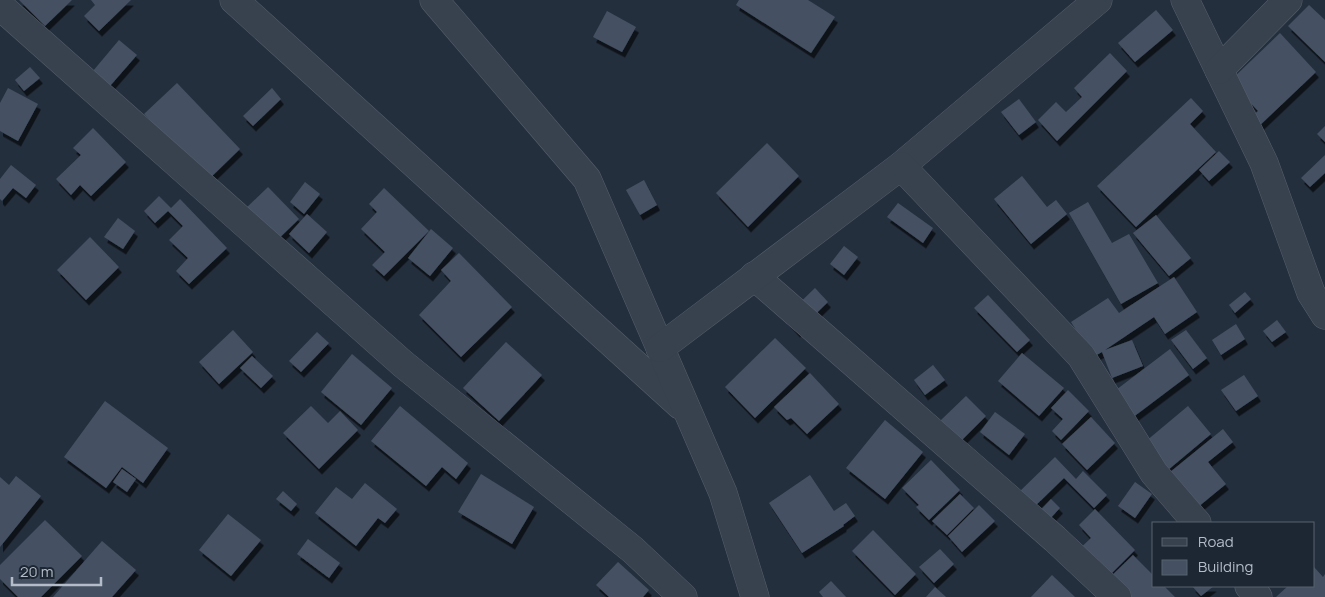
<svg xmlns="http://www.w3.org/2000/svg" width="1325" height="597" viewBox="0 0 1325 597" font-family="Manrope,sans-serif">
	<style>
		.building { fill: #455162; filter: url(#shadow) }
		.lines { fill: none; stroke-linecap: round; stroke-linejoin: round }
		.minor-casing { stroke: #565f6c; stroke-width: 29 }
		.minor { stroke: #38414e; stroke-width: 28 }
	</style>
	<defs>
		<filter id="shadow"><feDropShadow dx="3" dy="5.5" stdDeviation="0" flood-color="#0009"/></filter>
	</defs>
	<rect width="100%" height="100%" fill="#242f3e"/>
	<g class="building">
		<polygon points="19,0 72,0 45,26"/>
		<polygon points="91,0 131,0 99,31 84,16 95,5"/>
		<polygon points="739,0 808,0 835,17 811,53 736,5"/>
		<polygon points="1309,5 1325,20 1325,62 1288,26"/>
		<polygon points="1156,10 1173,30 1135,62 1118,43"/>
		<polygon points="607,11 636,27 622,52 593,37"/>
		<polygon points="1280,33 1316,72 1256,129 1248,120 1258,111 1230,81"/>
		<polygon points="119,40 137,55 110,86 93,71"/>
		<polygon points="1110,53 1127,71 1057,141 1038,120 1056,102 1066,112 1082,97 1074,88"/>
		<polygon points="30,67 40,78 24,91 15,80"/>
		<polygon points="177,83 240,149 207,181 144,114"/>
		<polygon points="8,88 38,104 18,141 0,131 0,103"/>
		<polygon points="272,88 281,99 253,126 243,116"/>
		<polygon points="1191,98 1203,111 1190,124 1216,152 1136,227 1097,186"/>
		<polygon points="1019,99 1036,122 1019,135 1001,112"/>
		<polygon points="1325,126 1325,142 1317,134"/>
		<polygon points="93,128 126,162 91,196 80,185 71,195 56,179 81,155 73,148"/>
		<polygon points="767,143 799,176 748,227 716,193"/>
		<polygon points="1219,151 1230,162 1209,181 1199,170"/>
		<polygon points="1325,155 1325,173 1310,187 1301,178"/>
		<polygon points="11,165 36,185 26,198 13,188 2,201 0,199 0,179"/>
		<polygon points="1022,176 1047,207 1056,200 1067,214 1031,244 994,199"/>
		<polygon points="644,180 657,205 640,215 626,190"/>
		<polygon points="305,182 320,194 304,214 290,202"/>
		<polygon points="268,187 299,219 270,247 239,215"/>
		<polygon points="384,188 429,231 384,276 372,265 385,252 361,229 377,212 369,204"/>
		<polygon points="159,196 171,208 180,199 227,248 189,284 176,271 188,258 169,240 183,226 168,211 155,223 144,211"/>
		<polygon points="1088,202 1112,243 1129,234 1158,283 1121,304 1069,213"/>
		<polygon points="898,203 933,228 923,243 887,217"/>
		<polygon points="307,214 327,232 309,253 289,234"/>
		<polygon points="1156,215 1191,258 1169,276 1133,233"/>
		<polygon points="118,218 135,231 123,249 104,237"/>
		<polygon points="431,229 453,248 430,276 408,258"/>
		<polygon points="90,237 119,267 86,300 57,270"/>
		<polygon points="844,246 858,257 844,275 830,264"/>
		<polygon points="459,253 512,307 461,357 419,315 451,281 441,270"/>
		<polygon points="1174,277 1197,312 1165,334 1154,317 1105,350 1132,340 1143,366 1112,378 1102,352 1093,357 1071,322 1108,298 1119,313"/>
		<polygon points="815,288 828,302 797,332 784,318"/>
		<polygon points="1245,292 1251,299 1235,313 1229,305"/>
		<polygon points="988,295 1030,340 1017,352 974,308"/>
		<polygon points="1277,320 1286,332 1272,342 1263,331"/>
		<polygon points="1236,324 1245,339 1221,355 1212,340"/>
		<polygon points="233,330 253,352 219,384 199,362"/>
		<polygon points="1186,330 1207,358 1193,369 1171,340"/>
		<polygon points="317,332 329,343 301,372 289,361"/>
		<polygon points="775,338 806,368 755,418 725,387"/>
		<polygon points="506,342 542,375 499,421 463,388"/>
		<polygon points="1170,349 1189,375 1132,418 1112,393"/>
		<polygon points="1022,353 1064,388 1039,416 998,381"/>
		<polygon points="352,354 392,388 361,425 321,392"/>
		<polygon points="252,356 273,376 261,388 240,368"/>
		<polygon points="933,365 945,380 925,395 914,380"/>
		<polygon points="810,373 839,404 807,434 791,418 787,420 774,407"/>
		<polygon points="1244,375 1258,396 1236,411 1221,390"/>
		<polygon points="1068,390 1089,411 1061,440 1052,431 1063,419 1051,408"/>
		<polygon points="966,396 986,416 960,442 940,421"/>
		<polygon points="105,401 168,448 143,483 122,467 106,488 64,457"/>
		<polygon points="311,406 328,423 340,411 358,430 319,469 283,433"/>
		<polygon points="400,406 468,463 456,479 442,467 426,486 371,441"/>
		<polygon points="1188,406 1211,434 1162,475 1139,447"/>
		<polygon points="995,412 1025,434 1009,455 980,432"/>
		<polygon points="1091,417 1115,443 1087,470 1062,444"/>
		<polygon points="885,420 923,452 885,499 846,468"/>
		<polygon points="1223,429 1233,442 1208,462 1226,484 1192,512 1164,477"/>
		<polygon points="1055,457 1076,479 1083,471 1107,495 1094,508 1064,478 1031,510 1016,495"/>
		<polygon points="931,460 960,490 929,520 916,507 919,505 902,488"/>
		<polygon points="122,469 136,479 127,492 113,482"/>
		<polygon points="481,474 534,507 512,544 458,512"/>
		<polygon points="810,475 834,511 846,503 855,516 843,525 844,526 802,553 769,503"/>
		<polygon points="16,476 41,496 0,547 0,477 9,485"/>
		<polygon points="1135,482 1152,494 1135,518 1118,506"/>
		<polygon points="365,483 397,509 385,523 378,518 356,546 315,513 336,487 352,499"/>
		<polygon points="283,491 297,504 291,511 276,499"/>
		<polygon points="960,494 974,508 947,535 932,521"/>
		<polygon points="1051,499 1060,508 1046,523 1037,514"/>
		<polygon points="979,505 995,521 962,552 948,536"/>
		<polygon points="1095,509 1135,550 1101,584 1073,555 1091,538 1079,525"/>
		<polygon points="228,514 261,540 231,576 199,550"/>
		<polygon points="45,520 82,556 41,597 18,597 0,579 0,565"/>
		<polygon points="873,530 916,574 895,595 852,551"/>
		<polygon points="308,539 340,563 329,578 297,554"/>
		<polygon points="102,541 136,570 112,597 53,597"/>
		<polygon points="940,549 954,564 934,583 919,567"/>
		<polygon points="1133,555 1154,576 1154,586 1164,586 1175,597 1114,597 1102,585"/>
		<polygon points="618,562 649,590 643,597 609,597 596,585"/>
		<polygon points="1314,567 1323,577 1325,574 1325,597 1276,597 1288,586 1314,586"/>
		<polygon points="1052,575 1075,597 1031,597"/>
		<polygon points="831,581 846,597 823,597 819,592"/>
		<polygon points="1192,586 1214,586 1201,596"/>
		<polygon points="935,587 946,597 926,597"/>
	</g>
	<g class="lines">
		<g class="minor-casing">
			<g id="minor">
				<polyline points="234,0 680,405"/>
				<polyline points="434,0 587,179 723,493 755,597"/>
				<polyline points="1185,0 1264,163 1311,293 1325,315"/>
				<polyline points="0,6 403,364 633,550 683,597"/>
				<polyline points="1219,70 1288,0"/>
				<polyline points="901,166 1098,0"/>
				<polyline points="754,276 1055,539 1117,597"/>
				<polyline points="660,348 901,166 1081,356 1154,473 1197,523"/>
				<polyline points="1249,586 1258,597"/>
			</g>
		</g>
		<use href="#minor" class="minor"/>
	</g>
	<rect x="1152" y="522" width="162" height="65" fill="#1d2633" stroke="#59626f"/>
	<rect x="1162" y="538" width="25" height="8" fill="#38414e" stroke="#59626f"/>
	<text x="1198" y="547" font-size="15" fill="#b4bcc9">Road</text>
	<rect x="1162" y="560" width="25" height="15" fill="#455162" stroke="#59626f"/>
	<text x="1198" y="572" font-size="15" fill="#b4bcc9">Building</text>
	<path d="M12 577v8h89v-8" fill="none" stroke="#b4bcc9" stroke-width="2.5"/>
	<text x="20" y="577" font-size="15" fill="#b4bcc9" stroke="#1d2633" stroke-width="4" paint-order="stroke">20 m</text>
</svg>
